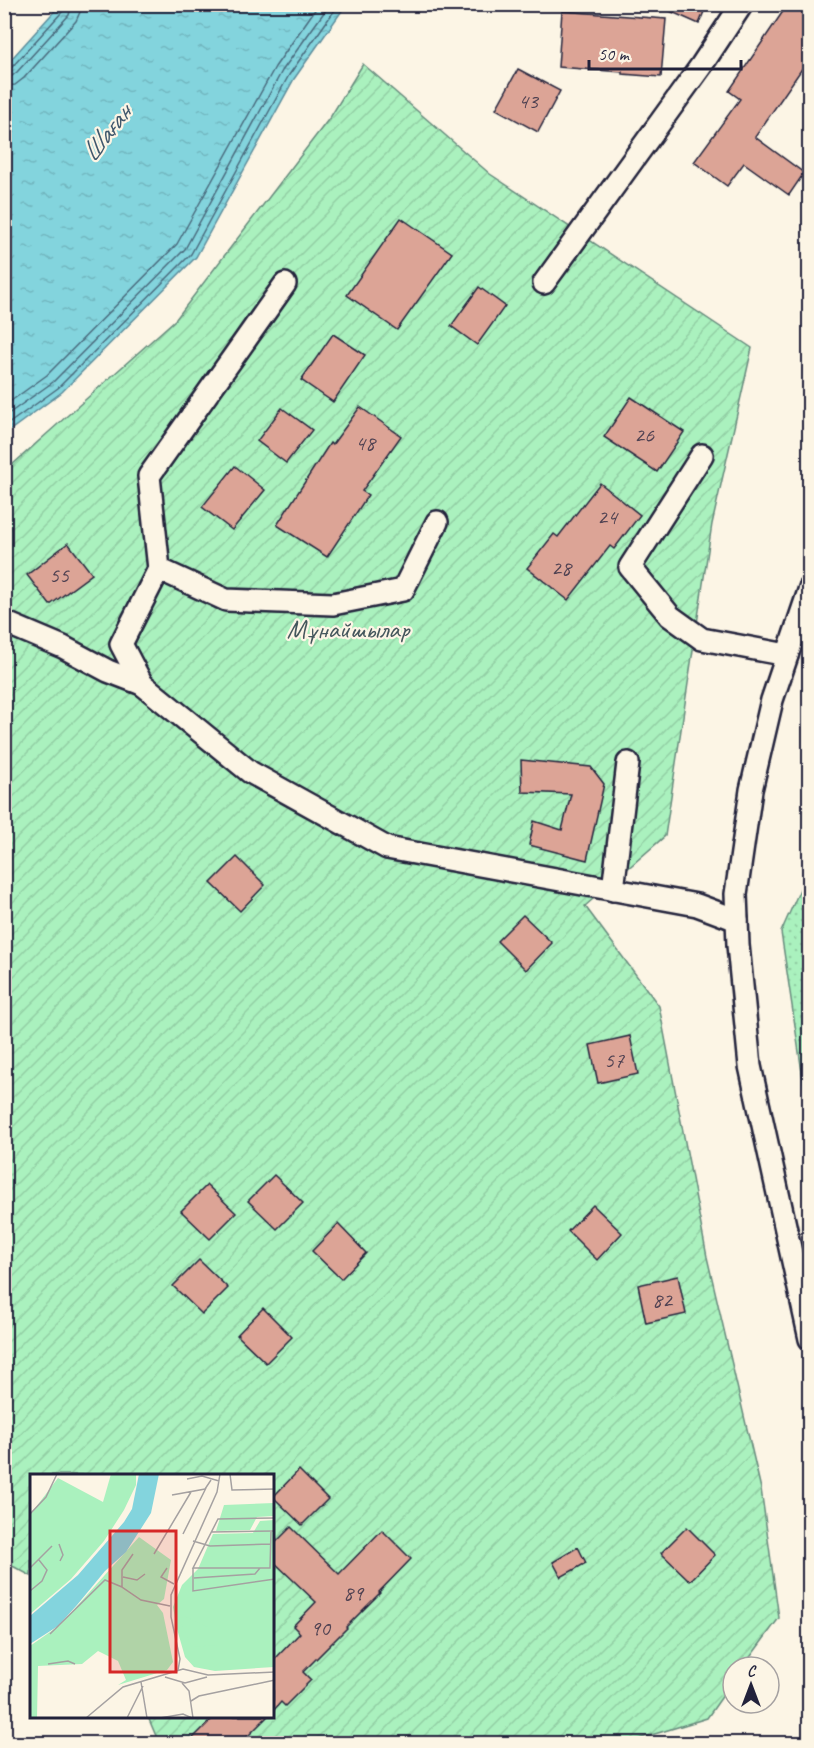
<svg xmlns="http://www.w3.org/2000/svg" width="814" height="1748" viewBox="0 0 814 1748" font-family="Caveat,sans-serif">
	<style>
		.grass { fill: url(#grass-dots); stroke: #668a7c; stroke-width: 1.5 }
		.garden { fill: url(#garden-furrows); stroke: #668a7c; stroke-width: 1.5 }
		.water { fill: url(#water-ripples); stroke: #5c8d9c; stroke-width: 1.5 }
		.lines { fill: none; stroke-linecap: round; stroke-linejoin: round }
		.shore { stroke: #49697c; stroke-width: 1.5 }
		.building { fill: #dca496; stroke: #22223b; stroke-width: 1.5 }
		.minor-casing { stroke: #22223b; stroke-width: 26 }
		.minor { stroke: #fcf5e5; stroke-width: 21 }
		.labels { text-anchor: middle; stroke-width: 4.5; stroke-linejoin: round; paint-order: stroke }
		.number-label { font-size: 22px; fill: #504252 }
		.park-label { font-size: 26px; fill: #44565c; stroke: #fcf5e5 }
		.water-label { font-size: 27px; font-style: italic; fill: #3f576c; stroke: #fcf5e5 }
		.inset-road { fill: none; stroke: #a5a1a1; stroke-width: 1.5 }
		.view { fill: #d62828; fill-opacity: 0.15; stroke: #d62828; stroke-width: 3 }
		.inset-edge { fill: none; stroke: #22223b; stroke-width: 3 }
	</style>
	<defs>
		<pattern id="grass-dots" width="8" height="8" patternUnits="userSpaceOnUse" patternTransform="scale(1.5)"><rect width="8" height="8" fill="#aaf1be"/><path d="M2 2h.1M6 6h.1" fill="none" stroke="#92cea4" stroke-width="1.8" stroke-linecap="round"/></pattern>
		<pattern id="garden-furrows" width="10" height="10" patternUnits="userSpaceOnUse" patternTransform="scale(1.5)"><rect width="10" height="10" fill="#aaf1be"/><path d="M-1 1l2-2M0 10L10 0M9 11l2-2" fill="none" stroke="#92cea4"/></pattern>
		<pattern id="water-ripples" width="26" height="14" patternUnits="userSpaceOnUse" patternTransform="scale(1.5)"><rect width="26" height="14" fill="#83d4dd"/><path d="M2 4q2-2 4 0t4 0M15 11q2-2 4 0t4 0" fill="none" stroke="#71b6bf"/></pattern>
	</defs>
	<rect width="100%" height="100%" fill="#fcf5e5"/>
	<filter id="ink" filterUnits="userSpaceOnUse"><feTurbulence type="fractalNoise" baseFrequency=".0167" numOctaves="2"/><feDisplacementMap in="SourceGraphic" scale="12" xChannelSelector="R" yChannelSelector="G"/><feConvolveMatrix kernelMatrix="1 2 1 2 8 2 1 2 1" color-interpolation-filters="sRGB"/></filter>
	<g filter="url(#ink)">
		<polygon class="grass" points="809,869 809,1119 781,932"/>
		<polygon class="garden" points="363,64 490,174 752,348 712,524 665,836 585,906 659,1006 707,1257 761,1489 779,1618 743,1667 733,1667 733,1681 707,1718 622,1744 159,1743 148,1717 273,1716 273,1475 32,1475 31,1576 5,1562 4,472 176,319 331,116"/>
		<polygon class="water" points="60,5 346,5 294,79 196,257 62,392 5,434 5,66"/>
		<g class="lines">
			<g class="shore">
				<polyline points="4,70 12,67 63,11 64,4"/>
				<polyline points="4,77 12,76 17,72 69,15 72,4"/>
				<polyline points="4,86 15,85 24,78 76,21 80,12 81,4"/>
				<polyline points="4,406 47,375 177,244 275,67 319,4"/>
				<polyline points="4,417 53,382 185,249 282,71 330,4"/>
				<polyline points="4,427 58,388 191,254 289,75 339,4"/>
			</g>
		</g>
		<g class="building">
			<polygon points="654,4 707,4 699,24"/>
			<polygon points="788,4 810,4 810,57 755,137 804,173 789,195 744,163 727,186 694,162 740,99 729,91"/>
			<polygon points="562,11 666,19 661,77 622,74 622,72 558,67"/>
			<polygon points="518,69 560,91 538,132 496,109"/>
			<polygon points="401,218 452,253 397,330 347,295"/>
			<polygon points="479,287 505,306 477,345 451,326"/>
			<polygon points="333,334 365,355 333,402 301,380"/>
			<polygon points="631,397 684,432 657,472 604,437"/>
			<polygon points="360,407 401,436 362,491 368,495 327,557 277,525 330,443 332,445"/>
			<polygon points="282,408 312,430 286,463 257,441"/>
			<polygon points="235,466 265,490 232,530 202,507"/>
			<polygon points="600,483 640,515 614,549 610,546 568,600 527,568 554,534 558,537"/>
			<polygon points="68,543 92,574 50,605 27,575"/>
			<polygon points="521,760 591,767 604,784 587,860 529,845 534,821 562,830 571,794 522,792"/>
			<polygon points="237,857 265,885 240,911 211,883"/>
			<polygon points="523,915 552,943 526,970 497,941"/>
			<polygon points="630,1036 638,1074 598,1083 590,1045"/>
			<polygon points="274,1175 303,1203 277,1229 248,1201"/>
			<polygon points="207,1185 236,1213 210,1239 181,1211"/>
			<polygon points="593,1205 622,1233 597,1260 568,1231"/>
			<polygon points="338,1224 366,1253 341,1279 312,1251"/>
			<polygon points="199,1260 228,1288 202,1314 173,1286"/>
			<polygon points="678,1276 686,1314 646,1323 638,1285"/>
			<polygon points="263,1308 292,1337 266,1363 237,1335"/>
			<polygon points="299,1470 328,1499 302,1525 273,1497"/>
			<polygon points="291,1527 339,1574 382,1530 411,1559 379,1592 380,1593 346,1627 347,1628 303,1672 311,1680 285,1706 281,1702 273,1711 273,1661 300,1633 293,1626 316,1602 273,1561 273,1545"/>
			<polygon points="687,1527 715,1555 690,1581 661,1553"/>
			<polygon points="578,1547 586,1563 561,1577 553,1562"/>
			<polygon points="215,1716 268,1716 241,1743 188,1743"/>
		</g>
		<g class="lines">
			<g class="minor-casing">
				<g id="minor">
					<polyline points="544,283 701,66 742,4"/>
					<polyline points="285,284 149,476 159,569 121,644 142,684 250,772 387,848 697,905 737,920"/>
					<polyline points="702,455 630,567 670,616 702,639 787,655"/>
					<polyline points="159,569 226,600 333,604 403,590 437,522"/>
					<polyline points="810,588 772,700 751,790 736,894 738,945 750,1066 810,1339"/>
					<polyline points="4,622 63,647 108,671 142,684"/>
					<polyline points="613,890 628,763"/>
				</g>
			</g>
			<use href="#minor" class="minor"/>
		</g>
	</g>
	<g class="labels">
		<g class="number-label">
			<text x="528" y="108">43</text>
			<text x="644" y="442">26</text>
			<text x="365" y="450">48</text>
			<text x="607" y="524">24</text>
			<text x="561" y="575">28</text>
			<text x="59" y="582">55</text>
			<text x="614" y="1067">57</text>
			<text x="662" y="1307">82</text>
			<text x="353" y="1600">89</text>
			<text x="320" y="1635">90</text>
		</g>
		<g class="park-label">
			<text x="348" y="638">Мұнайшылар</text>
		</g>
		<g class="water-label">
			<text transform="translate(106 133) rotate(-52)" y="9">Шаған</text>
		</g>
	</g>
	<g transform="translate(30 1474)">
		<rect width="244" height="244" fill="#fcf5e5"/>
		<path d="M244,46V193L185,197L164,193L155,183L147,155L143,133L152,111L168,95L183,60L223,59L230,47Z" fill="#aaf1be"/>
		<path d="M244,29V42L227,43L220,56L186,57L194,31Z" fill="#aaf1be"/>
		<path d="M81,0H106V11L94,36L74,67L41,105L0,140V41L28,4L73,28ZM109,63L141,86L134,125L127,131L133,139L143,188L137,196L88,211L96,206L88,187L68,177L52,190L8,192L7,244H0V172L30,151Z" fill="#aaf1be"/>
		<path d="M154,142L178,153L187,171L162,173L149,145Z" fill="#aaf1be"/>
		<path d="M109,0H129L121,39L96,78L75,97L47,131L28,152L0,170V142L48,101L94,48L102,35Z" fill="#83d4dd"/>
		<path class="inset-road" d="M200,0L202,16L245,15M157,5L172,2L189,7M142,21L175,15L181,6M0,40L16,23L27,0M241,57L240,94H163L188,45L245,44M181,58L245,57M153,60L176,14M163,67L180,72L240,70M29,70L33,81L30,87M103,80L92,96V113L111,126L140,132M124,80L161,18M0,94L22,72M137,94L131,103L144,110M163,94V117L245,105M93,103L107,106L115,100M164,104L225,100L230,94M0,117L12,107L17,96L9,86M20,160L75,106L92,113M18,190L38,187L45,190M148,196L150,185L141,143V121L187,18L190,0M135,203L155,209L177,203M111,208L117,244M152,209L159,217L163,244M161,227L169,222L245,206M56,244L93,213L153,195L178,201L245,198M97,244L113,212M130,244L153,240L162,244"/>
		<path class="view" d="M80,57H146V198H80Z"/>
		<rect width="244" height="244" class="inset-edge"/>
	</g>
	<rect width="814" height="1748" fill="none" stroke="#fcf5e5" stroke-width="24"/>
	<rect x="12" y="12" width="790" height="1724" fill="none" stroke="#22223b" stroke-width="2" filter="url(#ink)"/>
	<g transform="translate(751 1685)"><circle r="28" fill="#fcf5e5" stroke="#a5a1a1" stroke-width="1.5"/>
	<path d="M0-4.5L10 22L0 15L-10 22Z" fill="#22223b"/>
	<text y="-9" font-size="16" font-weight="bold" text-anchor="middle" fill="#22223b">С</text>
	</g>
	<path d="M589 60v9h152v-9" fill="none" stroke="#22223b" stroke-width="3"/>
	<text x="598" y="60" font-size="18" fill="#22223b" stroke="#fcf5e5" stroke-width="4.5" paint-order="stroke">50 m</text>
</svg>
